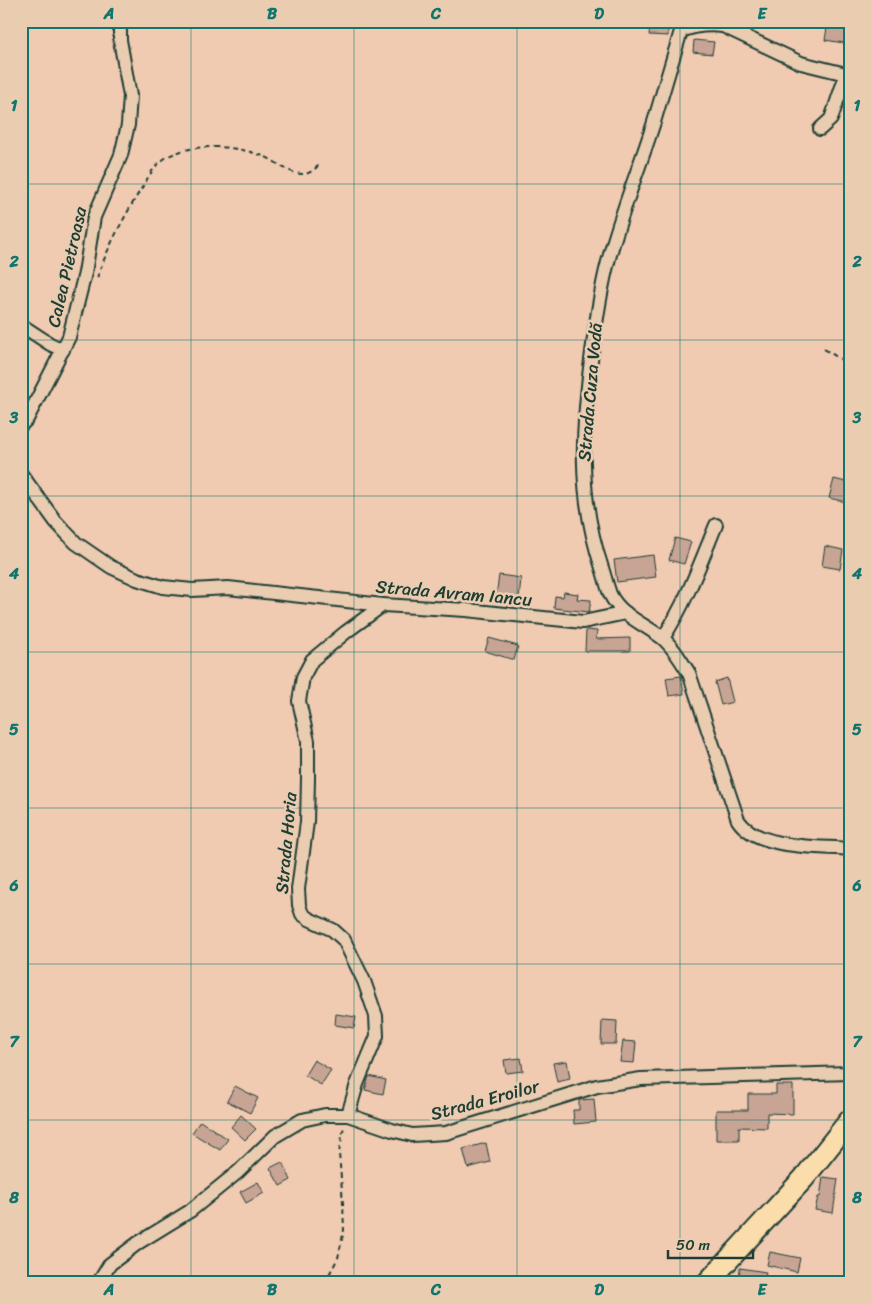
<svg xmlns="http://www.w3.org/2000/svg" width="871" height="1303" viewBox="0 0 871 1303" font-family="Sriracha,sans-serif">
	<style>
		.building { fill: #c8a495; stroke: #1f3d34 }
		.lines { fill: none; stroke-linecap: round; stroke-linejoin: round }
		.minor-casing { stroke: #1f3d34; stroke-width: 16 }
		.trunk-casing { stroke: #1f3d34; stroke-width: 24 }
		.path { stroke: #1f3d34; stroke-width: 2; stroke-dasharray: 5 4; stroke-linecap: butt }
		.minor { stroke: #eacdb1; stroke-width: 12 }
		.trunk { stroke: #fbddab; stroke-width: 20 }
		.grid { fill: none; stroke: #0f766e; stroke-width: 1; stroke-opacity: 0.55 }
		.labels { text-anchor: middle; stroke-width: 5; stroke-linejoin: round; paint-order: stroke }
		.street-label { font-size: 18px; fill: #1f3d34; stroke: #eacdb1 }
		.neatline { fill: none; stroke: #0f766e; stroke-width: 2 }
		.grid-label { font-size: 16px; text-anchor: middle; font-weight: bold; fill: #0f766e }
	</style>
	<rect width="100%" height="100%" fill="#f0cbb2"/>
	<filter id="ink" filterUnits="userSpaceOnUse"><feTurbulence type="fractalNoise" baseFrequency=".02" numOctaves="2"/><feDisplacementMap in="SourceGraphic" scale="10" xChannelSelector="R" yChannelSelector="G"/><feConvolveMatrix kernelMatrix="1 2 1 2 8 2 1 2 1" color-interpolation-filters="sRGB"/></filter>
	<g filter="url(#ink)">
		<g class="building">
			<polygon points="828,21 848,21 844,43 825,40"/>
			<polygon points="650,24 668,25 668,36 649,35"/>
			<polygon points="694,40 714,42 712,54 693,52"/>
			<polygon points="834,479 850,483 850,503 829,498"/>
			<polygon points="675,538 691,542 684,564 669,560"/>
			<polygon points="825,546 843,550 840,569 822,566"/>
			<polygon points="653,555 656,577 617,582 614,560"/>
			<polygon points="499,575 521,578 519,599 496,597"/>
			<polygon points="564,592 578,594 577,599 591,600 589,612 554,608 555,596 563,597"/>
			<polygon points="586,630 597,631 596,639 630,638 630,651 585,651"/>
			<polygon points="489,638 518,646 514,660 485,651"/>
			<polygon points="681,676 684,694 669,696 666,678"/>
			<polygon points="727,678 733,702 721,705 715,682"/>
			<polygon points="336,1014 356,1017 354,1028 335,1025"/>
			<polygon points="602,1020 617,1021 616,1044 601,1044"/>
			<polygon points="623,1041 636,1042 634,1063 620,1062"/>
			<polygon points="521,1058 523,1071 506,1073 504,1060"/>
			<polygon points="314,1060 331,1070 321,1085 305,1075"/>
			<polygon points="567,1061 570,1079 557,1082 553,1063"/>
			<polygon points="369,1076 386,1080 383,1094 365,1090"/>
			<polygon points="776,1085 793,1085 793,1114 767,1113 767,1128 739,1127 739,1140 716,1140 716,1110 748,1110 748,1094 776,1094"/>
			<polygon points="235,1086 258,1098 250,1113 227,1101"/>
			<polygon points="594,1099 596,1122 574,1124 573,1110 579,1110 579,1100"/>
			<polygon points="241,1115 256,1129 245,1140 231,1127"/>
			<polygon points="200,1121 228,1139 220,1150 192,1133"/>
			<polygon points="486,1143 490,1162 468,1168 463,1149"/>
			<polygon points="282,1162 291,1180 280,1186 270,1168"/>
			<polygon points="823,1177 838,1179 833,1213 815,1210 818,1197 820,1197"/>
			<polygon points="258,1182 264,1193 246,1203 240,1192"/>
			<polygon points="770,1252 800,1258 797,1272 767,1265"/>
			<polygon points="740,1268 766,1272 764,1282 739,1280"/>
		</g>
		<g class="lines">
			<g class="minor-casing">
				<g id="minor">
					<path d="M682,21L681,31C672,62 663,92 654,122C639,169 620,215 608,262C600,292 596,322 592,352C582,428 577,494 602,568C605,577 607,586 610,594C620,615 644,624 661,637C673,646 681,661 689,673L738,820C758,850 817,846 850,849"/>
					<polyline points="716,21 723,26 801,63 850,75"/>
					<path d="M681,31C696,25 708,24 723,26"/>
					<polyline points="820,129 831,119 846,75"/>
					<polyline points="21,325 50,344 63,350"/>
					<polyline points="21,425 27,419 69,337 85,273 94,217 121,155 128,125 130,96 120,40 120,21"/>
					<polyline points="21,474 56,522 76,543 111,567 137,579 163,587 192,590 228,588 383,605 466,610 583,622 626,613"/>
					<path d="M663,638C686,603 700,564 716,525"/>
					<polyline points="348,1115 357,1084 377,1036 376,1016 364,981 344,940 333,930 309,919 302,914 299,905 298,889 307,822 308,779 308,741 299,701 303,677 312,660 346,632 383,605"/>
					<polyline points="99,1282 110,1264 138,1243 190,1211 238,1172 275,1136 302,1120 325,1115 348,1115 392,1130 412,1135 446,1133 597,1086 641,1079 850,1073"/>
				</g>
			</g>
			<g class="trunk-casing">
				<polyline id="trunk" points="708,1282 804,1178 850,1120"/>
			</g>
			<g class="path">
				<path d="M97,278C108,246 125,215 143,186C148,178 153,168 160,162C185,141 235,145 263,156C275,160 287,173 301,174C309,175 315,169 320,164"/>
				<polyline points="824,349 850,365"/>
				<polyline points="325,1282 338,1258 344,1230 343,1203 339,1153 344,1126"/>
			</g>
			<use href="#minor" class="minor"/>
			<use href="#trunk" class="trunk"/>
		</g>
	</g>
	<path class="grid" d="M191,21V1282M354,21V1282M517,21V1282M680,21V1282M21,184H850M21,340H850M21,496H850M21,652H850M21,808H850M21,964H850M21,1120H850"/>
	<g class="labels">
		<g class="street-label">
			<text transform="translate(67 267) rotate(-77)" y="6">Calea Pietroasa</text>
			<text transform="translate(590 392) rotate(-85)" y="6">Strada Cuza Vodă</text>
			<text transform="translate(454 593) rotate(5)" y="6">Strada Avram Iancu</text>
			<text transform="translate(286 843) rotate(-85)" y="6">Strada Horia</text>
			<text transform="translate(485 1100) rotate(-15)" y="6">Strada Eroilor</text>
		</g>
	</g>
	<rect width="871" height="1303" fill="none" stroke="#eacdb1" stroke-width="55"/>
	<path d="M668 1250v8h85v-8" fill="none" stroke="#1f3d34" stroke-width="2.5"/>
	<text x="676" y="1250" font-size="15" fill="#1f3d34" stroke="#eacdb1" stroke-width="4" paint-order="stroke">50 m</text>
	<rect x="28" y="28" width="816" height="1248" class="neatline"/>
	<g class="grid-label">
		<text x="109" y="19">A</text>
		<text x="272" y="19">B</text>
		<text x="436" y="19">C</text>
		<text x="599" y="19">D</text>
		<text x="762" y="19">E</text>
		<text x="14" y="111">1</text>
		<text x="857" y="111">1</text>
		<text x="14" y="267">2</text>
		<text x="857" y="267">2</text>
		<text x="14" y="423">3</text>
		<text x="857" y="423">3</text>
		<text x="14" y="579">4</text>
		<text x="857" y="579">4</text>
		<text x="14" y="735">5</text>
		<text x="857" y="735">5</text>
		<text x="14" y="891">6</text>
		<text x="857" y="891">6</text>
		<text x="14" y="1047">7</text>
		<text x="857" y="1047">7</text>
		<text x="14" y="1203">8</text>
		<text x="857" y="1203">8</text>
		<text x="109" y="1295">A</text>
		<text x="272" y="1295">B</text>
		<text x="436" y="1295">C</text>
		<text x="599" y="1295">D</text>
		<text x="762" y="1295">E</text>
	</g>
</svg>
